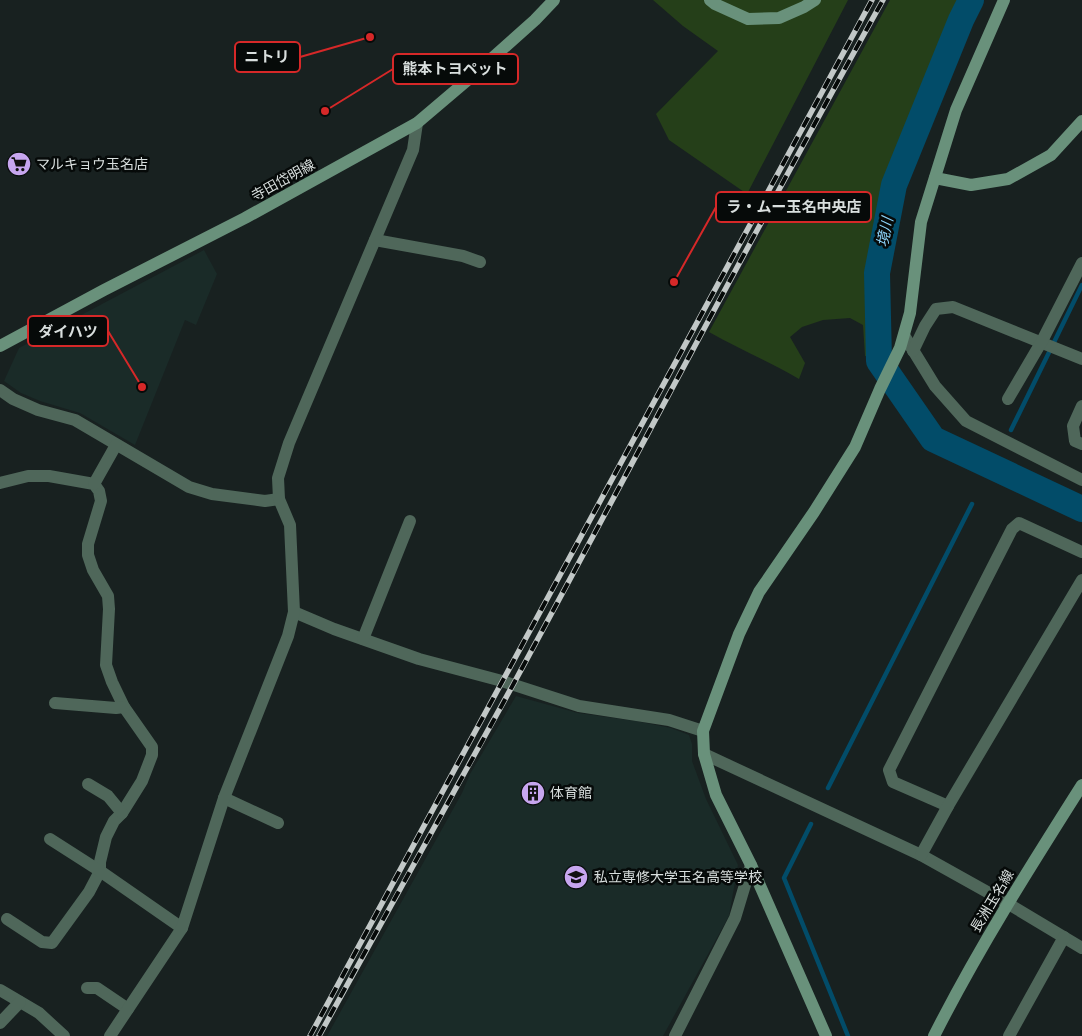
<svg xmlns="http://www.w3.org/2000/svg" width="1082" height="1036" viewBox="0 0 1082 1036" font-family="'Fira Sans Condensed','Noto Sans JP',sans-serif">
	<style>
		.built { fill: #1a2b28 }
		.green { fill: #253f19 }
		.lines { fill: none; stroke-linecap: round; stroke-linejoin: round }
		.stream { stroke: #024c69; stroke-width: 4.5 }
		.river { stroke: #024c69; stroke-width: 26 }
		.street { stroke: #4f675a; stroke-width: 12 }
		.secondary { stroke: #69917b; stroke-width: 12 }
		.rail-casing { stroke: #c2c8c7; stroke-width: 5.5 }
		.rail { stroke: #060a09; stroke-width: 4; stroke-dasharray: 11; stroke-linecap: butt }
		.labels { text-anchor: middle; stroke-width: 5; stroke-linejoin: round; paint-order: stroke }
		.poi-label { font-size: 14px; fill: #d9dfde; stroke: #060a09; text-anchor: start }
		.street-label { font-size: 14px; fill: #d9dfde; stroke: #060a09 }
		.water-label { font-size: 15px; font-style: italic; fill: #8dd3f9; stroke: #060a09 }
		.leader { fill: none; stroke: #d62828; stroke-width: 2 }
		.callout-dot { fill: #d62828; stroke: #060a09; stroke-width: 2 }
		.callout { fill: #060a09; stroke: #d62828; stroke-width: 2 }
		.callout-label { font-size: 15px; text-anchor: middle; font-weight: bold; fill: #d9dfde }
	</style>
	<rect width="100%" height="100%" fill="#182120"/>
	<g class="built">
		<polygon points="204,250 217,274 196,325 185,320 135,445 80,413 40,401 21,393 4,381 19,348"/>
		<polygon points="516,696 578,713 636,721 671,728 689,735 692,744 692,761 706,799 738,865 729,916 663,1036 327,1036 462,793 470,774"/>
	</g>
	<g class="green">
		<polygon points="653,0 848,0 747,194 669,140 656,114 718,51 683,26"/>
		<path d="M890,0H971L961,20L894,185L877,273L879,361L870,356H865L863,325L850,318L823,320L802,327L790,337L805,363L799,379C770,362 739,349 709,332Z"/>
	</g>
	<g class="lines">
		<g class="stream">
			<polyline points="1011,430 1082,285"/>
			<polyline points="828,788 972,504"/>
			<polyline points="811,824 784,878 848,1036"/>
		</g>
		<polyline class="river" points="971,0 961,20 894,185 877,273 879,361 933,439 1082,509"/>
		<g class="street">
			<polyline points="375,240 463,256 480,262"/>
			<polyline points="905,337 935,386 966,421 1082,480"/>
			<polyline points="913,351 925,326 936,309 953,307 1082,359"/>
			<polyline points="0,390 13,399 38,410 75,420 189,487 212,494 265,501 279,499"/>
			<polyline points="1008,399 1042,341 1082,263"/>
			<polyline points="1082,406 1073,426 1075,441 1082,444"/>
			<polyline points="0,483 28,476 49,476 94,484 99,491 101,501 88,544 88,555 93,570 108,596 109,609 106,665 112,682 124,707 152,747 152,755 142,781 122,813 114,821 106,837 100,862 100,871 89,892 52,943 42,942 7,919"/>
			<polyline points="94,484 116,445"/>
			<polyline points="294,612 334,629 419,659 502,681 579,706 669,720 703,731"/>
			<polyline points="363,639 410,521"/>
			<polyline points="55,703 116,708 124,707"/>
			<polyline points="704,754 921,855 1007,903 1082,948"/>
			<polyline points="88,784 108,796 122,813"/>
			<polyline points="224,798 278,823"/>
			<polyline points="948,806 893,782 889,770 1012,529 1019,523 1082,552"/>
			<polyline points="50,839 100,871 182,928"/>
			<polyline points="921,855 948,806 1082,580"/>
			<polyline points="87,988 97,988 128,1009"/>
			<polyline points="0,990 39,1013 64,1036"/>
			<polyline points="0,1023 20,1002"/>
			<polyline points="110,1036 182,928 224,798 288,636 294,612 290,525 279,499 278,478 289,443 413,150 417,123"/>
			<polyline points="675,1036 735,918 751,865"/>
			<polyline points="1009,1036 1064,937"/>
		</g>
		<g class="secondary">
			<polyline points="710,0 715,4 748,19 779,18 804,7 815,0"/>
			<polyline points="935,178 971,185 1008,179 1051,155 1082,121"/>
			<polyline points="0,346 104,290 245,218 417,123 470,78 535,20 554,0"/>
			<polyline points="826,1036 751,865 716,795 704,754 703,731 739,634 759,592 814,512 855,447 880,389 900,348 910,313 921,222 956,110 1004,0"/>
			<path d="M934,1036C978,949 1030,867 1082,785"/>
		</g>
		<g class="rail-casing">
			<g id="rail">
				<polyline points="310,1036 872,0"/>
				<path d="M319,1036C383,918 450,801 514,683C637,456 757,226 883,0"/>
			</g>
		</g>
		<use href="#rail" class="rail"/>
	</g>
	<defs>
		<g id="supermarket-disc" transform="scale(1.25)"><circle r="9.5" fill="#c7a6ef" stroke="#060a09"/><path d="M-6-5.5h2.5l.6 2H6L4.5 2H-2.5L-4.4-4H-6ZM-1.5 3.2a1.3 1.3 0 1 0 .1 0ZM3 3.2a1.3 1.3 0 1 0 .1 0Z" fill="#111"/></g>
		<g id="building-disc" transform="scale(1.25)"><circle r="9.5" fill="#c7a6ef" stroke="#060a09"/><path d="M-4-6H4V6H1V3H-1V6H-4ZM-2.5-4.3h1.7v1.8h-1.7ZM.8-4.3h1.7v1.8H.8ZM-2.5-1h1.7V.8h-1.7ZM.8-1h1.7V.8H.8Z" fill="#111"/></g>
		<g id="school-disc" transform="scale(1.25)"><circle r="9.5" fill="#c7a6ef" stroke="#060a09"/><path d="M0-5L7-2L0 1L-7-2ZM-4 1L0 2.5L4 1V4Q0 6-4 4Z" fill="#111"/></g>
	</defs>
	<g fill-rule="evenodd">
		<use href="#supermarket-disc" x="19" y="164"/>
		<use href="#building-disc" x="533" y="793"/>
		<use href="#school-disc" x="576" y="877"/>
	</g>
	<g class="labels">
		<g class="poi-label">
			<text x="36" y="169">マルキョウ玉名店</text>
			<text x="550" y="798">体育館</text>
			<text x="594" y="882">私立専修大学玉名高等学校</text>
		</g>
		<g class="street-label">
			<text transform="translate(283 180) rotate(-29)" y="5">寺田岱明線</text>
			<text transform="translate(992 901) rotate(-59)" y="5">長洲玉名線</text>
		</g>
		<g class="water-label">
			<text transform="translate(885 232) rotate(-79)" y="5">境川</text>
		</g>
	</g>
	<path class="leader" d="M370 37L300 57M325 111L393 69M674 282L716 207M142 387L108 331"/>
	<g class="callout-dot">
		<circle cx="370" cy="37" r="5"/>
		<circle cx="325" cy="111" r="5"/>
		<circle cx="674" cy="282" r="5"/>
		<circle cx="142" cy="387" r="5"/>
	</g>
	<g class="callout">
		<rect x="235" y="42" width="65" height="30" rx="5"/>
		<rect x="393" y="54" width="125" height="30" rx="5"/>
		<rect x="716" y="192" width="155" height="30" rx="5"/>
		<rect x="28" y="316" width="80" height="30" rx="5"/>
	</g>
	<g class="callout-label">
		<text x="267" y="62">ニトリ</text>
		<text x="455" y="74">熊本トヨペット</text>
		<text x="794" y="212">ラ・ムー玉名中央店</text>
		<text x="68" y="337">ダイハツ</text>
	</g>
</svg>
